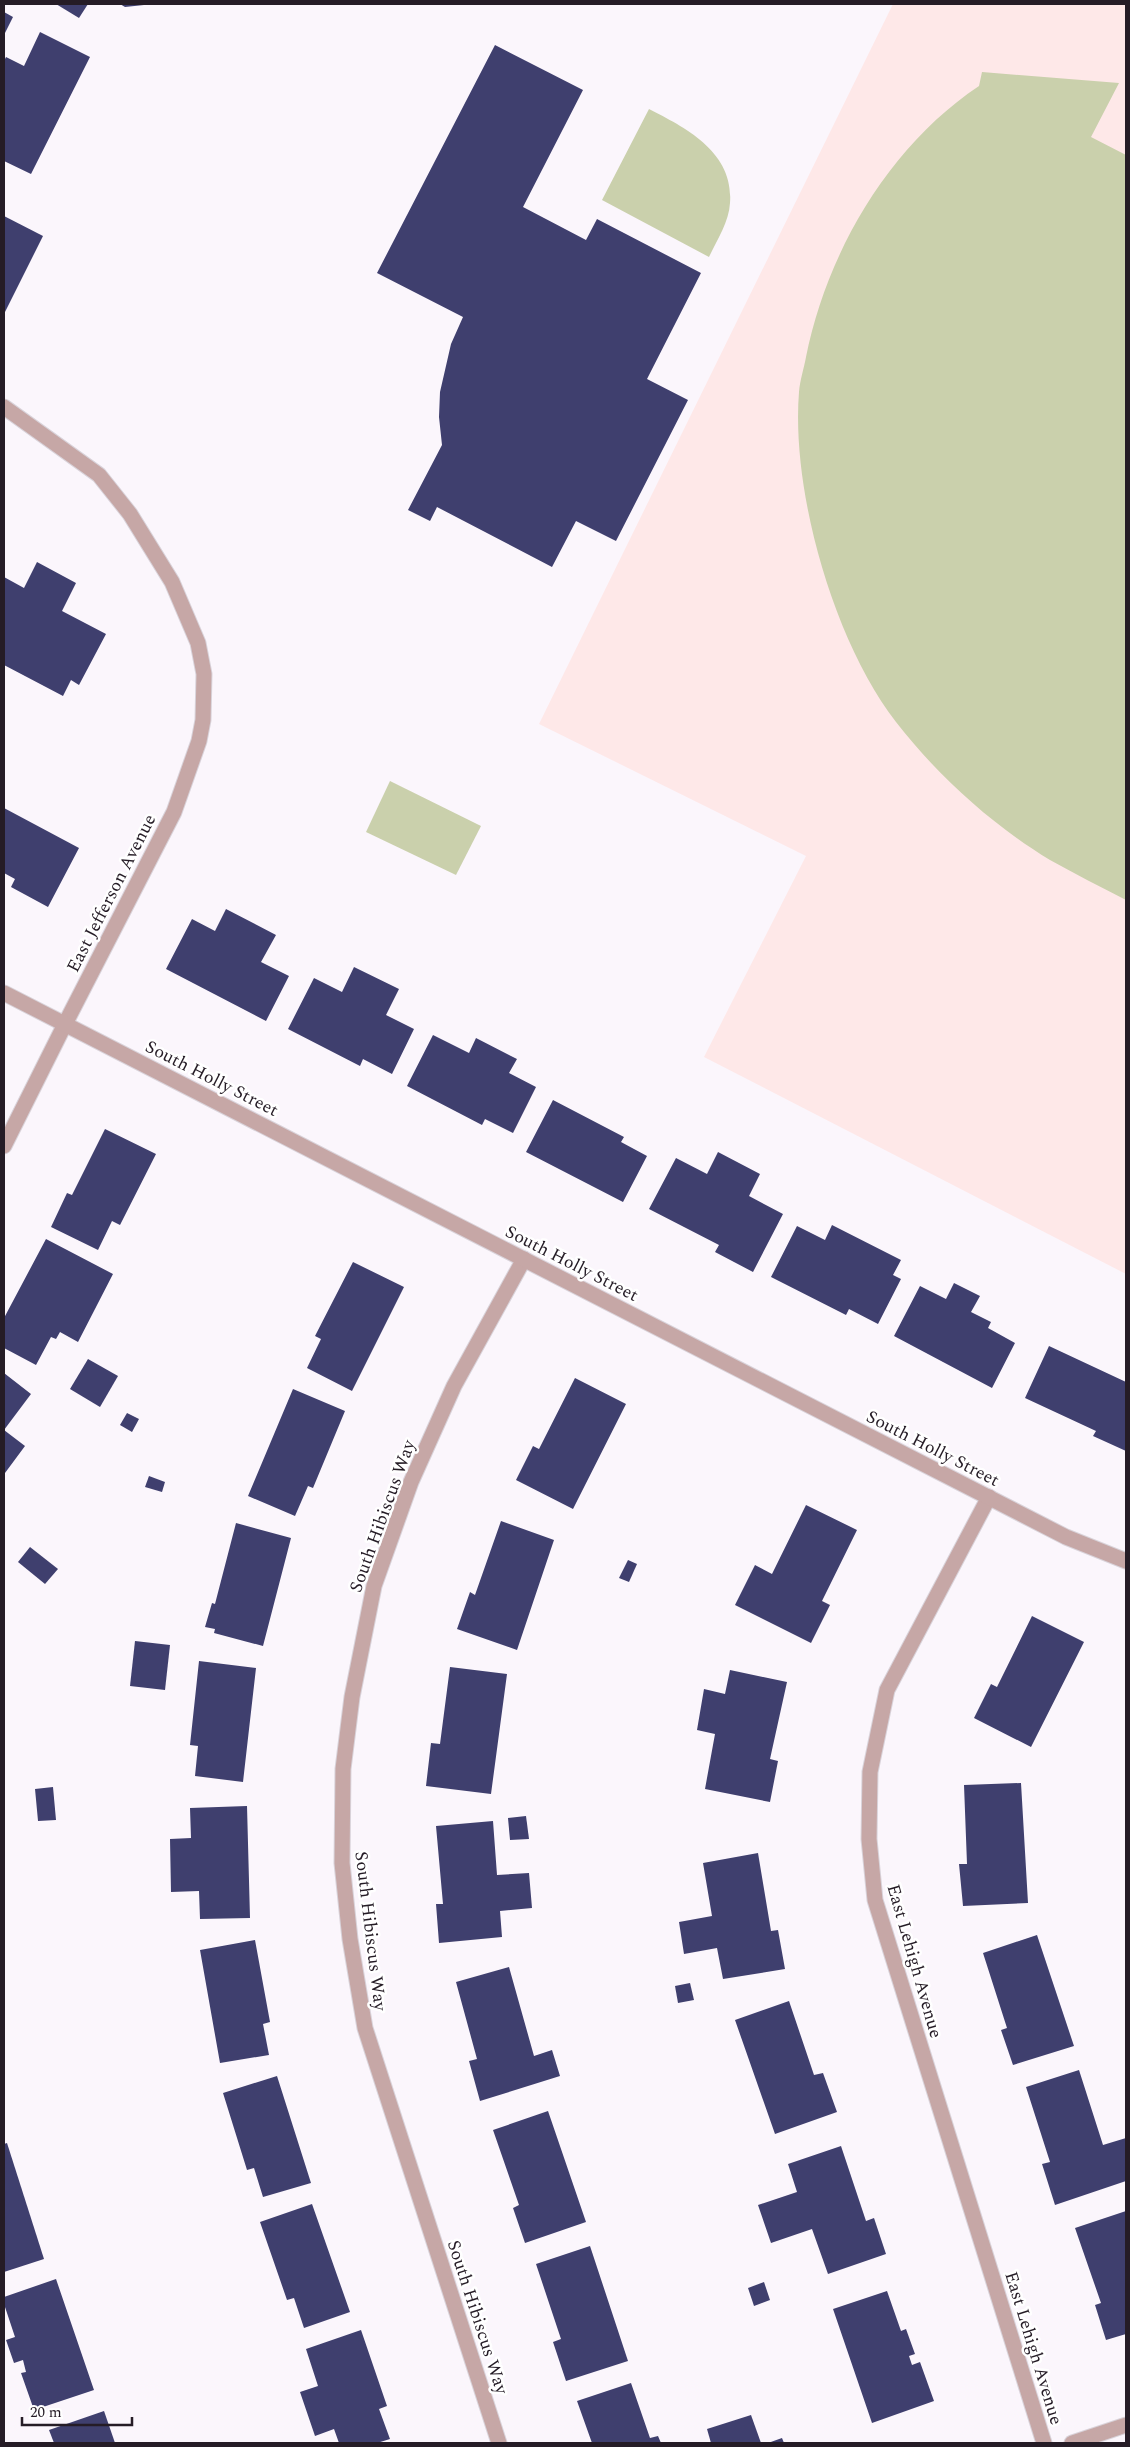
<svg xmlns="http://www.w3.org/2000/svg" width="1130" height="2447" viewBox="0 0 1130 2447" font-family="Spectral,serif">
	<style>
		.education { fill: #fee8e8 }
		.green { fill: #cad0ac }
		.building { fill: #3f3f6e }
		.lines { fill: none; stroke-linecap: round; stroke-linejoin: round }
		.minor-casing { stroke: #d9d3da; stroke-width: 17 }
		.tertiary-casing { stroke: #d9d3da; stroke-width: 17 }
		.minor { stroke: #c6a7a6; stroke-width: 15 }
		.tertiary { stroke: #c6a7a6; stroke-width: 15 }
		.labels { text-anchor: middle; stroke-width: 5; stroke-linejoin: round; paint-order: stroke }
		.street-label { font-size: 18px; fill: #251c26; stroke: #fff }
	</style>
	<rect width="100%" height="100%" fill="#fbf6fc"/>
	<polygon class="education" points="893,4 1126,4 1126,1274 704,1057 806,856 539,724"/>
	<g class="green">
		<path d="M982,72L1119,83L1091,137L1126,155V900C1101,887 1075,874 1050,860C991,824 938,776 896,722C834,642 791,492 799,392C800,380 804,368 806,357C827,252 889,146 979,86Z"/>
		<path d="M649,109C686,128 734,152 730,203C729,222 717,240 709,257L602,200Z"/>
		<polygon points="390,781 481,826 456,875 366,832"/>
	</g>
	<g class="building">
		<polygon points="56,4 88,4 79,18"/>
		<polygon points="120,4 144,4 144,5 125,7"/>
		<polygon points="4,12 13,17 4,35"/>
		<polygon points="40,32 90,57 31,174 4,161 4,61 6,57 24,66"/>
		<polygon points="495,45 583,90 523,207 586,240 597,219 701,273 647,379 688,400 616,541 576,521 552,567 437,507 430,521 408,510 442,445 439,417 440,392 451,344 463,317 377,273"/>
		<polygon points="4,216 43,236 4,314"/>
		<polygon points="37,562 76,583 62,611 106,634 79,685 71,680 63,696 4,665 4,577 24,588"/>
		<polygon points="4,808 79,848 48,907 11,887 15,879 4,873"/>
		<polygon points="226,909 276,935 261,962 289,976 266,1021 166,969 192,919 215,931"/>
		<polygon points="354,967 399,989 386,1015 414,1029 392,1074 363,1059 360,1066 288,1029 314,978 342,992"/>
		<polygon points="433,1035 469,1053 476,1038 517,1059 509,1073 536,1087 513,1133 485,1119 482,1125 407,1086"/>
		<polygon points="553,1100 624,1137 621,1142 647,1156 623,1202 526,1152"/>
		<polygon points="105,1129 156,1154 120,1225 112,1221 98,1250 51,1227 67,1193 72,1195"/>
		<polygon points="718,1152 760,1174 749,1196 783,1214 753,1272 715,1252 719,1245 649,1209 676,1158 707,1174"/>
		<polygon points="832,1225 901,1260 893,1275 901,1279 878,1324 849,1309 846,1315 771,1277 797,1226 825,1240"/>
		<polygon points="46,1239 113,1274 78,1342 60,1332 56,1339 51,1337 36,1365 4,1348 4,1318"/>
		<polygon points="353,1262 404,1287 352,1391 307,1368 321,1339 315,1336"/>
		<polygon points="954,1283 980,1296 971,1312 991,1322 988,1328 1015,1343 992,1388 894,1336 920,1286 946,1299"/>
		<polygon points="1049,1346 1126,1382 1126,1451 1093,1436 1096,1431 1025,1398"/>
		<polygon points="88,1359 118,1376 100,1407 70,1389"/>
		<polygon points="4,1373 31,1394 4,1430 25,1446 5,1473 4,1472"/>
		<polygon points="575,1378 626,1404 573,1509 516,1480 533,1446 539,1449"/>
		<polygon points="293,1389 345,1411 313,1488 308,1486 295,1516 248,1496"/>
		<polygon points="127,1413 139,1419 132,1432 120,1425"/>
		<polygon points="149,1476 165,1482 162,1492 145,1487"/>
		<polygon points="806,1505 857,1530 822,1601 830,1605 811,1643 735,1605 755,1565 772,1574"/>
		<polygon points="501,1521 554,1540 517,1650 457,1629 470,1592 475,1595"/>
		<polygon points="236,1523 291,1538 263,1646 214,1633 215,1629 205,1627 212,1603 215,1604"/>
		<polygon points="30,1547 58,1569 45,1584 18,1562"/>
		<polygon points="628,1560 637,1564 629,1582 619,1578"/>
		<polygon points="1032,1616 1084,1642 1031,1747 974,1718 991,1684 997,1687"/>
		<polygon points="135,1641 170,1645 165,1690 130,1686"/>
		<polygon points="199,1661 256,1668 243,1782 195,1776 198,1746 190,1745"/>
		<polygon points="450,1667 507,1674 491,1794 426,1786 431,1743 440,1744"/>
		<polygon points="730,1670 787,1682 770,1759 778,1761 770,1802 705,1789 715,1734 697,1730 704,1689 725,1694"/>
		<polygon points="1021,1783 1028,1903 963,1906 959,1864 967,1864 964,1785"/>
		<polygon points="53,1787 56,1820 38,1821 35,1789"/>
		<polygon points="247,1806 250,1918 200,1919 199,1891 171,1892 170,1839 191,1838 190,1808"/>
		<polygon points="526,1816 529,1839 510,1840 508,1818"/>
		<polygon points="493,1821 497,1875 529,1873 532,1908 500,1911 502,1937 439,1943 436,1904 443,1904 436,1826"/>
		<polygon points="758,1853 771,1931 778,1930 785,1969 723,1979 717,1948 684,1954 679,1922 712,1916 703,1863"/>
		<polygon points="1037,1935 1074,2046 1013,2065 1001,2030 1007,2028 983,1953"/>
		<polygon points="255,1940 270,2022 263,2024 269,2055 220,2063 200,1950"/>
		<polygon points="509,1967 534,2056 552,2050 560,2076 480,2101 469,2061 477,2059 456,1982"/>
		<polygon points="690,1983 694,2000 678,2003 675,1986"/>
		<polygon points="789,2001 814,2075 823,2073 837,2112 775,2134 735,2020"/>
		<polygon points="1079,2070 1103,2145 1126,2138 1126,2181 1055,2205 1042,2164 1050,2162 1026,2087"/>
		<polygon points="277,2076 311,2183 263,2197 254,2168 247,2170 223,2093"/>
		<polygon points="548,2111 586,2222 525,2243 513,2208 519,2205 493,2130"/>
		<polygon points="7,2143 44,2259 4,2272 4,2144"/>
		<polygon points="841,2146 866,2221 874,2218 886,2254 828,2274 812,2229 771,2243 758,2205 797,2192 788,2164"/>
		<polygon points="312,2204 350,2312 304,2328 294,2298 287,2300 260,2222"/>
		<polygon points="1126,2211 1126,2334 1106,2340 1095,2305 1101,2303 1075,2228"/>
		<polygon points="590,2246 628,2361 566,2381 553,2342 561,2339 536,2264"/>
		<polygon points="56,2279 94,2390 34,2410 21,2373 26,2372 23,2360 14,2363 6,2340 15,2337 4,2304 4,2297"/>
		<polygon points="764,2282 770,2300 754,2306 748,2288"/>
		<polygon points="887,2291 901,2331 906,2329 915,2354 909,2356 912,2365 920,2362 934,2401 872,2423 833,2309"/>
		<polygon points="361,2330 387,2406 379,2409 390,2439 377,2443 339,2443 334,2429 315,2436 300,2392 318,2386 306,2349"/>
		<polygon points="631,2383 650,2438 658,2436 661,2443 592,2443 577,2401"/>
		<polygon points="104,2411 115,2443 54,2443 49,2430"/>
		<polygon points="751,2415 761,2443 711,2443 707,2429"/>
		<polygon points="782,2438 784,2443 768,2443"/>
	</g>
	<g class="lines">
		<g class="minor-casing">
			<g id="minor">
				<polyline points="4,1146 65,1024"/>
				<polyline points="989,1497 887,1690 870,1772 869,1839 875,1900 1044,2443"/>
				<polyline points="499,2443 365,2028 350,1939 342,1863 343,1769 352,1697 374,1586 411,1482 454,1386 524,1259"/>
			</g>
		</g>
		<g class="tertiary-casing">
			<g id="tertiary">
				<polyline points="4,407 99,475 130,514 172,582 198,643 204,674 203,720 199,741 174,812 65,1024"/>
				<polyline points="4,993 1066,1537 1126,1561"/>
				<polyline points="1072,2443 1126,2425"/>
			</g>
		</g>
		<use href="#minor" class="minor"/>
		<use href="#tertiary" class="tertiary"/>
	</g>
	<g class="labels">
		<g class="street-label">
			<text transform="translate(111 893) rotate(-63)" y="6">East Jefferson Avenue</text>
			<text transform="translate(212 1078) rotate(27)" y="6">South Holly Street</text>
			<text transform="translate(572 1263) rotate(27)" y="6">South Holly Street</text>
			<text transform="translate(933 1448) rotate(27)" y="6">South Holly Street</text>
			<text transform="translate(382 1516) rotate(-70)" y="6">South Hibiscus Way</text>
			<text transform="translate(371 1931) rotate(83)" y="6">South Hibiscus Way</text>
			<text transform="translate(915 1961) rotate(74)" y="6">East Lehigh Avenue</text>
			<text transform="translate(478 2317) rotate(72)" y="6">South Hibiscus Way</text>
			<text transform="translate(1034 2348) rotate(73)" y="6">East Lehigh Avenue</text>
		</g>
	</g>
	<rect width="1130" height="2447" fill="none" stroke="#251c26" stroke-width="10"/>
	<path d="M22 2417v8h110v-8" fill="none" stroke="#251c26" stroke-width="2.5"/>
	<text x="30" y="2417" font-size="15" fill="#251c26" stroke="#ffffff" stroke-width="4" paint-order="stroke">20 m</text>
</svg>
